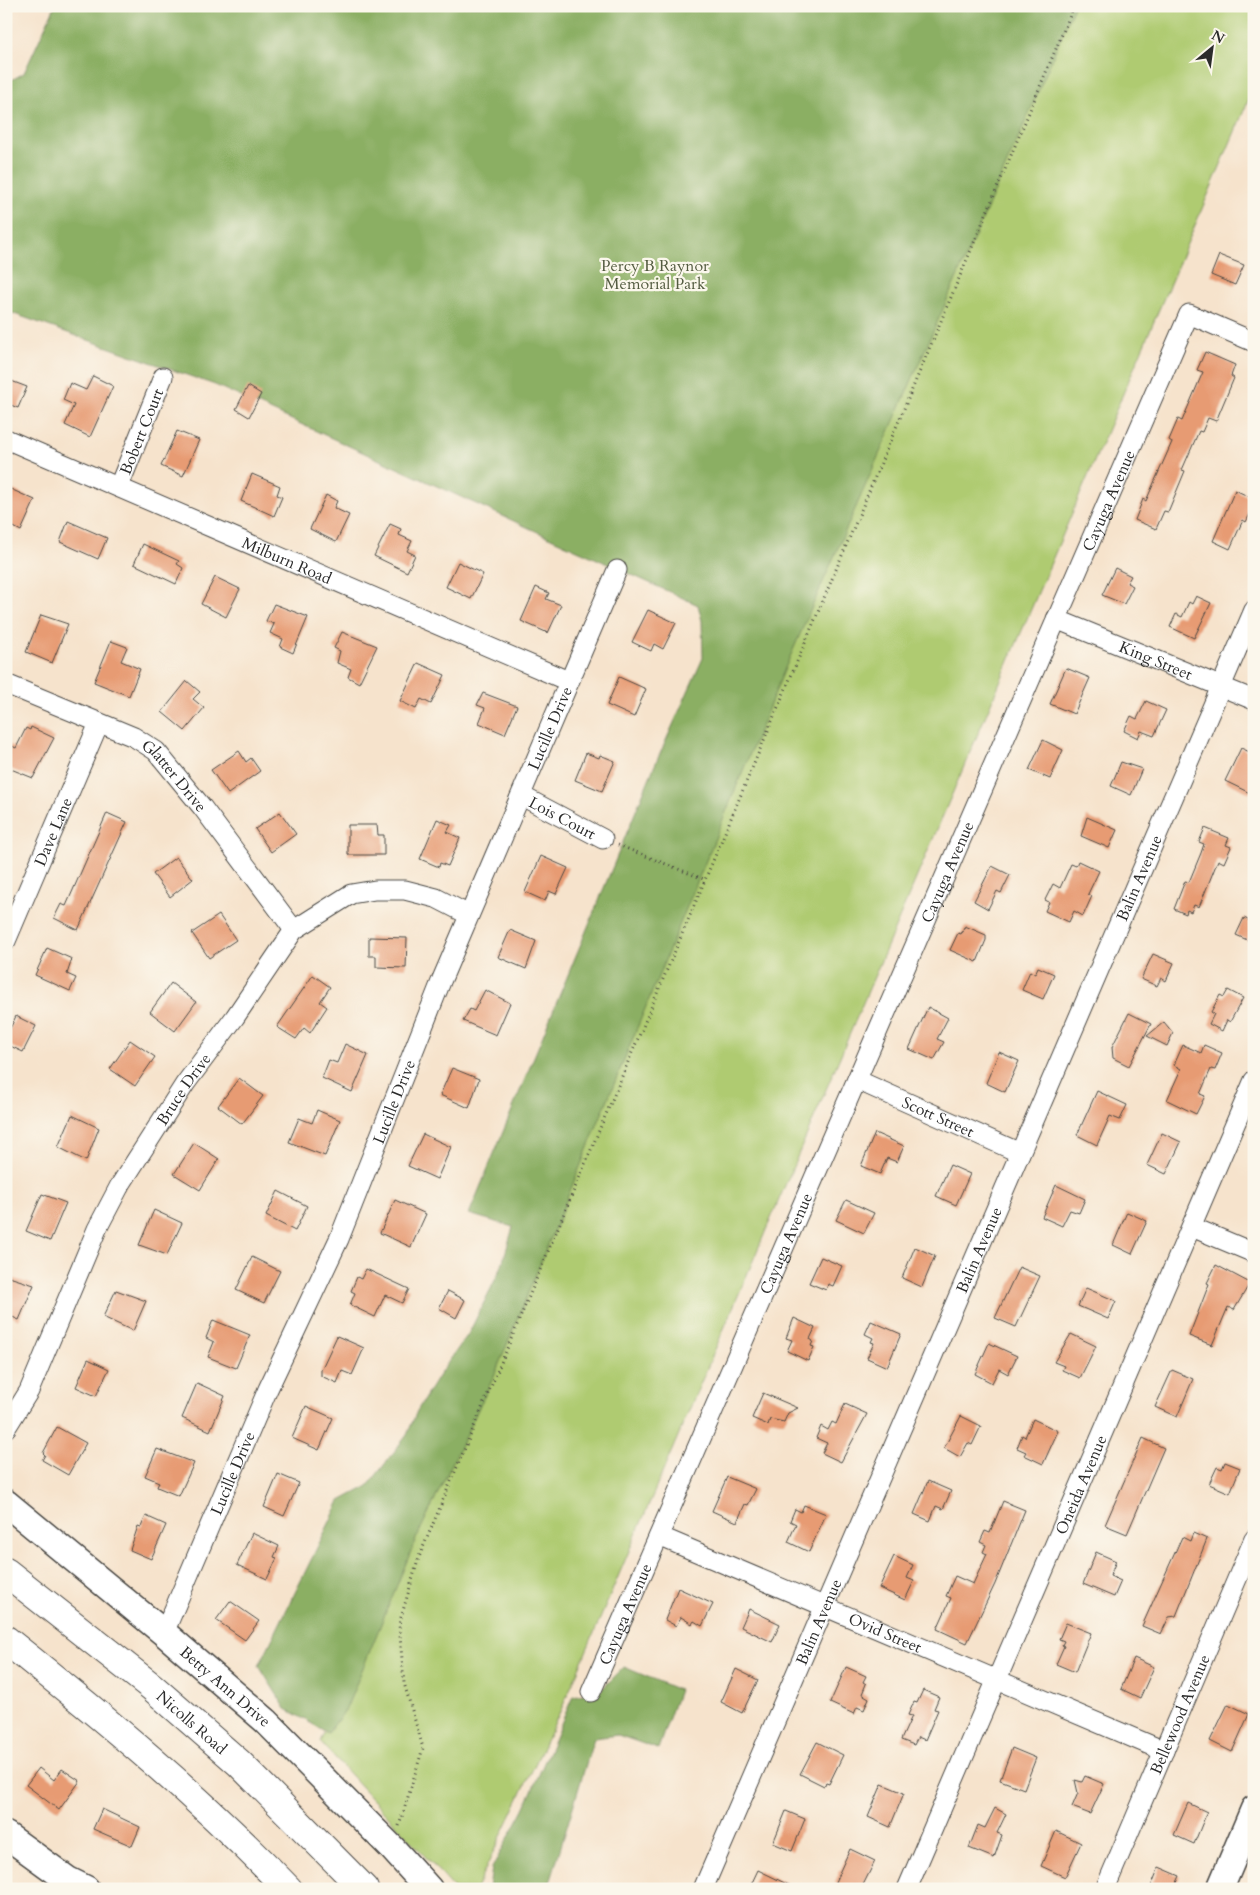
<svg xmlns="http://www.w3.org/2000/svg" width="1260" height="1895" viewBox="0 0 1260 1895" font-family="Cardo,serif">
	<style>
		.green { fill: #afcb71; stroke: #6d7b4e }
		.forest { fill: #8baf63; stroke: #5b6d47 }
		.building { fill: #e79b73 }
		.lines { fill: none; stroke-linecap: round; stroke-linejoin: round }
		.street-casing { stroke: #494743; stroke-width: 21 }
		.secondary-casing { stroke: #494743; stroke-width: 29 }
		.highway-casing { stroke: #494743; stroke-width: 30 }
		.path { stroke: #494743; stroke-width: 3; stroke-dasharray: 1 4; stroke-linecap: butt }
		.street { stroke: #fff; stroke-width: 19 }
		.secondary { stroke: #fff; stroke-width: 26 }
		.highway { stroke: #fff; stroke-width: 28 }
		.labels { text-anchor: middle; stroke-width: 4.5; stroke-linejoin: round; paint-order: stroke }
		.park-label { font-size: 16px; fill: #535b40; stroke: #fbf7ec }
		.street-label { font-size: 16px; fill: #2b2b2b; stroke: #fbf7ec }
	</style>
	<rect width="100%" height="100%" fill="#fbf7ec"/>
	<filter id="ink" filterUnits="userSpaceOnUse"><feTurbulence type="fractalNoise" baseFrequency=".02" numOctaves="2"/><feDisplacementMap in="SourceGraphic" scale="10" xChannelSelector="R" yChannelSelector="G"/><feConvolveMatrix kernelMatrix="1 2 1 2 8 2 1 2 1" color-interpolation-filters="sRGB"/></filter>
	<filter id="wash" filterUnits="userSpaceOnUse"><feTurbulence type="fractalNoise" baseFrequency=".0096" numOctaves="4" result="noise"/><feDisplacementMap in="SourceGraphic" scale="20" xChannelSelector="R" yChannelSelector="G"/><feGaussianBlur stdDeviation="1.12" result="paint"/><feColorMatrix in="noise" values="0 0 0 0 0 0 0 0 0 0 0 0 0 0 0 0 0 1.4 0 .05"/><feComposite in="paint" operator="in"/></filter>
	<g filter="url(#wash)">
		<rect width="100%" height="100%" fill="#f6e3cc"/>
		<polygon class="green" points="1070,6 1254,6 1254,87 565,1701 476,1889 455,1889 320,1742"/>
		<g class="forest">
			<polygon points="55,6 1074,6 1031,109 786,666 494,1376 416,1539 346,1709 328,1733 286,1709 259,1666 340,1501 368,1486 407,1435 417,1411 439,1375 469,1333 501,1268 513,1227 469,1214 654,767 703,658 702,621 698,605 215,385 6,311 6,83 24,73"/>
			<polygon points="624,1667 679,1690 658,1749 618,1735 594,1738 548,1889 489,1889 492,1868 524,1809 573,1696 600,1691"/>
		</g>
		<g id="blocks">
			<g class="building">
				<polygon points="1219,255 1244,265 1235,285 1211,275"/>
				<polygon points="1205,352 1235,365 1231,376 1234,378 1216,421 1208,418 1202,432 1199,431 1182,470 1185,471 1168,512 1164,511 1156,529 1135,520 1143,499 1146,501 1172,442 1169,440 1178,419 1182,421 1203,372 1197,370"/>
				<polygon points="93,376 113,386 90,437 65,425 74,405 63,400 70,383 86,390"/>
				<polygon points="6,379 27,387 18,408 6,403"/>
				<polygon points="248,386 261,394 249,417 236,409"/>
				<polygon points="177,431 199,440 183,476 161,466"/>
				<polygon points="252,474 280,486 277,495 282,497 274,516 241,501"/>
				<polygon points="6,487 35,500 21,531 10,525 11,523 6,521"/>
				<polygon points="1235,490 1254,499 1254,506 1246,522 1243,520 1230,549 1213,541"/>
				<polygon points="326,495 337,501 334,508 349,515 336,542 310,529"/>
				<polygon points="68,521 107,538 98,559 60,542"/>
				<polygon points="390,524 401,529 399,535 412,541 407,551 415,555 407,572 374,556"/>
				<polygon points="143,544 179,561 177,564 183,568 176,584 134,564"/>
				<polygon points="458,562 483,574 471,599 446,587"/>
				<polygon points="1115,568 1131,576 1127,583 1133,586 1124,604 1102,595"/>
				<polygon points="215,577 240,589 226,617 201,604"/>
				<polygon points="536,587 549,593 546,599 561,605 548,633 521,621"/>
				<polygon points="1196,596 1211,603 1194,638 1170,627 1176,614 1182,617 1189,602 1192,604"/>
				<polygon points="274,604 308,617 293,653 280,647 283,639 270,633 274,624 266,621"/>
				<polygon points="648,610 676,623 663,649 654,644 651,651 632,642"/>
				<polygon points="41,615 68,624 52,663 26,652"/>
				<polygon points="342,632 377,646 359,683 348,677 351,669 337,663 340,651 334,648"/>
				<polygon points="111,641 127,647 121,661 140,669 129,696 94,682"/>
				<polygon points="418,663 445,675 431,704 421,699 416,709 400,701"/>
				<polygon points="1066,668 1090,678 1074,714 1050,704"/>
				<polygon points="619,677 646,689 634,717 607,705"/>
				<polygon points="187,681 200,692 193,699 204,708 185,731 162,712"/>
				<polygon points="483,693 517,706 505,734 479,723 485,708 477,705"/>
				<polygon points="1146,701 1166,710 1154,736 1141,731 1138,738 1124,731 1131,716 1137,719"/>
				<polygon points="31,727 54,738 33,778 6,767 6,743 16,748 26,728 30,730"/>
				<polygon points="1043,740 1063,750 1050,779 1029,770"/>
				<polygon points="1241,748 1254,754 1254,795 1225,781"/>
				<polygon points="239,751 246,762 251,758 260,771 228,794 211,770"/>
				<polygon points="586,753 599,758 600,755 615,761 602,791 575,780"/>
				<polygon points="1121,762 1142,769 1131,795 1111,786"/>
				<polygon points="280,812 296,834 271,852 255,829"/>
				<polygon points="107,813 127,822 78,930 54,918 61,904 66,906"/>
				<polygon points="1087,817 1117,830 1109,848 1081,836"/>
				<polygon points="437,819 451,825 447,832 460,838 448,866 440,863 439,867 420,859"/>
				<polygon points="348,825 377,825 378,835 384,835 384,855 348,855"/>
				<polygon points="1205,828 1229,838 1226,845 1231,847 1224,863 1218,860 1199,907 1194,905 1191,912 1187,910 1186,914 1174,909 1185,881 1189,882 1201,853 1204,844 1199,842"/>
				<polygon points="541,856 568,868 556,894 549,891 545,901 525,892"/>
				<polygon points="176,857 193,879 170,897 153,874"/>
				<polygon points="1078,861 1099,871 1088,894 1092,896 1083,916 1074,911 1069,922 1045,911 1049,902 1045,900 1053,884 1060,888 1071,864 1076,866"/>
				<polygon points="992,866 1010,875 1001,893 997,891 988,909 974,901"/>
				<polygon points="219,915 236,940 209,958 192,933"/>
				<polygon points="1244,918 1254,923 1254,943 1236,935"/>
				<polygon points="965,926 986,935 986,940 977,962 950,950 958,933 961,934"/>
				<polygon points="510,930 536,941 526,969 498,957"/>
				<polygon points="369,937 407,938 406,968 376,967 376,956 369,956"/>
				<polygon points="47,948 72,959 67,974 76,978 70,991 35,975"/>
				<polygon points="1153,954 1174,963 1166,981 1161,978 1157,986 1141,979"/>
				<polygon points="1038,967 1054,974 1043,999 1022,990 1030,971 1035,974"/>
				<polygon points="313,975 330,987 320,1002 327,1007 310,1033 304,1028 296,1039 277,1027"/>
				<polygon points="171,983 196,1002 175,1031 150,1012"/>
				<polygon points="485,990 510,1003 496,1035 463,1021 470,1009 474,1011"/>
				<polygon points="1228,990 1243,998 1230,1022 1227,1020 1222,1031 1209,1024 1214,1014 1211,1012 1220,995 1224,997"/>
				<polygon points="928,1007 948,1018 937,1039 944,1042 934,1060 909,1049"/>
				<polygon points="1129,1013 1151,1024 1129,1066 1113,1058 1112,1047"/>
				<polygon points="16,1016 36,1026 23,1052 6,1044 6,1037"/>
				<polygon points="1164,1022 1173,1033 1167,1046 1147,1036"/>
				<polygon points="130,1040 155,1057 135,1086 110,1069"/>
				<polygon points="345,1044 368,1055 352,1092 322,1078 329,1060 337,1063"/>
				<polygon points="1183,1045 1201,1053 1204,1045 1222,1053 1215,1070 1211,1069 1200,1094 1205,1096 1196,1114 1167,1100 1181,1069 1174,1065"/>
				<polygon points="999,1052 1019,1061 1005,1092 986,1083"/>
				<polygon points="452,1068 479,1079 469,1108 440,1095"/>
				<polygon points="239,1078 263,1096 242,1124 218,1106"/>
				<polygon points="1097,1091 1127,1105 1120,1120 1110,1116 1097,1145 1077,1135"/>
				<polygon points="317,1110 340,1120 325,1156 289,1142 299,1118 312,1123"/>
				<polygon points="72,1115 99,1128 86,1161 58,1147"/>
				<polygon points="875,1133 904,1146 897,1162 887,1158 880,1174 861,1166"/>
				<polygon points="1162,1133 1181,1142 1166,1174 1147,1165"/>
				<polygon points="423,1134 451,1147 437,1179 408,1166"/>
				<polygon points="194,1143 219,1159 200,1190 174,1174"/>
				<polygon points="950,1165 970,1174 956,1205 936,1196"/>
				<polygon points="1056,1185 1085,1199 1079,1213 1070,1210 1062,1226 1042,1217"/>
				<polygon points="278,1191 307,1206 295,1231 266,1216"/>
				<polygon points="42,1194 66,1203 50,1241 26,1231"/>
				<polygon points="395,1200 426,1214 411,1247 380,1233"/>
				<polygon points="846,1200 874,1213 864,1233 836,1220"/>
				<polygon points="154,1210 182,1223 167,1255 139,1245"/>
				<polygon points="1127,1212 1147,1221 1132,1254 1113,1245"/>
				<polygon points="915,1247 935,1256 922,1287 902,1278"/>
				<polygon points="252,1257 280,1271 264,1303 236,1290"/>
				<polygon points="821,1257 842,1266 833,1286 828,1284 826,1290 809,1283"/>
				<polygon points="1216,1265 1250,1283 1234,1310 1228,1307 1212,1345 1189,1336 1209,1284 1207,1283"/>
				<polygon points="1019,1267 1040,1276 1016,1327 995,1318"/>
				<polygon points="366,1269 409,1289 402,1303 385,1295 375,1317 350,1305 355,1293 351,1291 357,1277 361,1279"/>
				<polygon points="6,1276 34,1285 19,1320 6,1314"/>
				<polygon points="1086,1288 1116,1301 1108,1319 1078,1306"/>
				<polygon points="116,1290 146,1301 133,1331 103,1317"/>
				<polygon points="448,1291 465,1300 456,1318 439,1308"/>
				<polygon points="794,1318 815,1328 810,1339 813,1341 811,1346 814,1347 808,1361 787,1351 792,1340 786,1338"/>
				<polygon points="213,1320 250,1335 236,1368 208,1357 214,1342 206,1338"/>
				<polygon points="871,1321 901,1334 887,1367 867,1358 874,1343 871,1342 873,1338 865,1334"/>
				<polygon points="1071,1334 1096,1346 1080,1378 1062,1370 1064,1366 1054,1362"/>
				<polygon points="337,1336 364,1348 352,1375 342,1371 337,1383 321,1376 321,1370"/>
				<polygon points="989,1343 1017,1356 1008,1374 999,1369 992,1383 975,1374"/>
				<polygon points="88,1359 109,1369 96,1396 76,1387"/>
				<polygon points="1172,1370 1193,1379 1177,1417 1155,1407"/>
				<polygon points="197,1383 225,1396 210,1431 182,1418"/>
				<polygon points="763,1393 798,1408 788,1413 784,1422 770,1419 768,1425 752,1418"/>
				<polygon points="845,1404 867,1414 841,1462 822,1453 827,1443 816,1438 821,1426 828,1430 832,1422 836,1424"/>
				<polygon points="306,1406 333,1418 319,1450 292,1438"/>
				<polygon points="961,1416 981,1426 972,1445 968,1443 960,1457 944,1448"/>
				<polygon points="1033,1419 1058,1431 1043,1464 1024,1455 1026,1452 1017,1448 1022,1435 1025,1437"/>
				<polygon points="57,1427 86,1443 68,1475 42,1460 45,1455 43,1453"/>
				<polygon points="1143,1438 1164,1448 1127,1534 1105,1525"/>
				<polygon points="157,1449 194,1463 179,1496 157,1487 159,1482 145,1476"/>
				<polygon points="1225,1462 1240,1468 1230,1493 1209,1484 1217,1467 1222,1469"/>
				<polygon points="278,1474 299,1483 284,1516 264,1507"/>
				<polygon points="727,1477 756,1489 748,1505 745,1504 737,1522 712,1511"/>
				<polygon points="928,1481 951,1491 943,1509 936,1506 930,1521 914,1514"/>
				<polygon points="1003,1501 1025,1510 995,1584 967,1643 937,1629 951,1598 946,1596 955,1576 973,1584 987,1554 983,1552 986,1545 980,1542 985,1531 990,1533"/>
				<polygon points="804,1505 826,1514 809,1552 788,1542 796,1524 790,1521 795,1509 801,1512"/>
				<polygon points="146,1516 166,1525 151,1559 130,1550 138,1526 141,1527"/>
				<polygon points="252,1533 279,1546 274,1557 277,1558 267,1579 237,1565"/>
				<polygon points="1193,1533 1207,1539 1176,1616 1169,1617 1161,1634 1142,1626 1182,1537 1190,1541"/>
				<polygon points="1096,1552 1116,1561 1110,1576 1121,1581 1114,1597 1083,1584"/>
				<polygon points="894,1556 913,1565 907,1578 914,1581 905,1600 879,1588"/>
				<polygon points="678,1588 713,1604 702,1626 694,1621 692,1624 681,1617 676,1626 665,1620"/>
				<polygon points="230,1601 259,1621 245,1640 216,1620"/>
				<polygon points="749,1609 780,1624 772,1642 741,1627"/>
				<polygon points="1066,1623 1091,1633 1075,1672 1056,1664 1064,1646 1062,1645 1064,1641 1059,1639"/>
				<polygon points="1134,1658 1154,1667 1140,1698 1121,1689"/>
				<polygon points="846,1667 866,1676 863,1682 866,1684 862,1694 869,1698 864,1710 857,1707 854,1714 830,1703"/>
				<polygon points="736,1669 758,1680 742,1713 721,1702"/>
				<polygon points="923,1690 939,1697 934,1709 938,1710 925,1740 918,1737 914,1745 901,1740 912,1716 908,1715 914,1702 917,1703"/>
				<polygon points="1228,1704 1249,1714 1232,1752 1210,1741"/>
				<polygon points="817,1742 843,1755 829,1784 826,1783 824,1786 800,1774"/>
				<polygon points="1012,1748 1036,1758 1024,1789 1000,1780"/>
				<polygon points="39,1768 54,1780 62,1769 80,1781 59,1810 26,1785"/>
				<polygon points="1085,1776 1104,1784 1090,1814 1072,1807 1078,1793 1075,1780 1082,1782"/>
				<polygon points="882,1784 904,1793 890,1827 868,1817"/>
				<polygon points="1188,1803 1207,1812 1194,1844 1174,1835"/>
				<polygon points="995,1808 1006,1814 997,1833 1002,1835 994,1858 969,1848 978,1825 985,1828"/>
				<polygon points="102,1809 140,1827 132,1846 93,1829"/>
				<polygon points="786,1811 805,1819 792,1851 773,1843"/>
				<polygon points="1056,1831 1081,1843 1065,1877 1041,1866"/>
				<polygon points="850,1849 875,1861 861,1889 848,1889 835,1882"/>
				<polygon points="1159,1867 1180,1876 1174,1889 1150,1889"/>
				<polygon points="758,1870 797,1889 749,1889"/>
			</g>
		</g>
	</g>
	<g filter="url(#ink)">
		<use href="#blocks" fill-opacity="0" stroke="#494743" stroke-width="1"/>
		<g class="lines">
			<g class="street-casing">
				<g id="street">
					<path id="s1" d="M6,439L568,681"/>
					<path id="s2" d="M119,486L163,377"/>
					<path id="s3" d="M1056,619L1254,700"/>
					<path id="s4" d="M6,684L134,737L156,751L202,807L294,930"/>
					<path id="s5" d="M522,796L603,839"/>
					<path id="s6" d="M6,941L99,723"/>
					<path id="s7" d="M857,1080L1020,1153"/>
					<polyline points="1192,1227 1254,1253"/>
					<path id="s8" d="M6,1428L29,1391L97,1229L119,1187L185,1084L235,1017L294,930L351,894L375,890H405L436,898L469,915"/>
					<path id="s9" d="M659,1536L1164,1751"/>
					<path id="s10" d="M164,1633L268,1389L339,1239L442,979L617,570"/>
					<path id="s11" d="M591,1692L1189,314L1254,342"/>
					<path id="s12" d="M703,1889L1254,610"/>
					<path id="s13" d="M907,1889L1254,1080"/>
					<path id="s14" d="M1105,1889L1254,1539"/>
				</g>
			</g>
			<g class="secondary-casing">
				<g id="secondary">
					<path id="s15" d="M6,1503L164,1633L266,1721L392,1848L429,1889"/>
					<polyline points="6,1835 68,1880 86,1889"/>
					<polyline points="1220,1889 1254,1809"/>
				</g>
			</g>
			<g class="highway-casing">
				<g id="highway">
					<path id="s16" d="M6,1572L152,1687L239,1763L364,1889"/>
					<path d="M6,1640C104,1718 201,1798 288,1889"/>
				</g>
			</g>
			<g class="path">
				<polyline points="618,845 706,880"/>
				<polyline points="399,1826 423,1748 404,1683 399,1624 419,1557 1074,6"/>
			</g>
			<use href="#street" class="street"/>
			<use href="#secondary" class="secondary"/>
			<use href="#highway" class="highway"/>
		</g>
	</g>
	<g class="labels">
		<g class="park-label">
			<text x="655" y="271">Percy B Raynor<tspan x="655" dy="18">Memorial Park</tspan></text>
		</g>
		<g class="street-label">
			<text dy="6" stroke="none"><textPath href="#s2" startOffset="59">Bobert Court</textPath></text>
			<text dy="6" stroke="none"><textPath href="#s11" startOffset="1299">Cayuga Avenue</textPath></text>
			<text dy="6" stroke="none"><textPath href="#s1" startOffset="306">Milburn Road</textPath></text>
			<text dy="6" stroke="none"><textPath href="#s3" startOffset="108">King Street</textPath></text>
			<text dy="6" stroke="none"><textPath href="#s10" startOffset="984">Lucille Drive</textPath></text>
			<text dy="6" stroke="none"><textPath href="#s4" startOffset="195">Glatter Drive</textPath></text>
			<text dy="6" stroke="none"><textPath href="#s5" startOffset="46">Lois Court</textPath></text>
			<text dy="6" stroke="none"><textPath href="#s6" startOffset="119">Dave Lane</textPath></text>
			<text dy="6" stroke="none"><textPath href="#s11" startOffset="894">Cayuga Avenue</textPath></text>
			<text dy="6" stroke="none"><textPath href="#s12" startOffset="1101">Balin Avenue</textPath></text>
			<text dy="6" stroke="none"><textPath href="#s8" startOffset="384">Bruce Drive</textPath></text>
			<text dy="6" stroke="none"><textPath href="#s10" startOffset="579">Lucille Drive</textPath></text>
			<text dy="6" stroke="none"><textPath href="#s7" startOffset="89">Scott Street</textPath></text>
			<text dy="6" stroke="none"><textPath href="#s11" startOffset="489">Cayuga Avenue</textPath></text>
			<text dy="6" stroke="none"><textPath href="#s12" startOffset="696">Balin Avenue</textPath></text>
			<text dy="6" stroke="none"><textPath href="#s10" startOffset="174">Lucille Drive</textPath></text>
			<text dy="6" stroke="none"><textPath href="#s13" startOffset="440">Oneida Avenue</textPath></text>
			<text dy="6" stroke="none"><textPath href="#s11" startOffset="85">Cayuga Avenue</textPath></text>
			<text dy="6" stroke="none"><textPath href="#s12" startOffset="291">Balin Avenue</textPath></text>
			<text dy="6" stroke="none"><textPath href="#s9" startOffset="246">Ovid Street</textPath></text>
			<text dy="6" stroke="none"><textPath href="#s15" startOffset="286">Betty Ann Drive</textPath></text>
			<text dy="6" stroke="none"><textPath href="#s14" startOffset="190">Bellewood Avenue</textPath></text>
			<text dy="6" stroke="none"><textPath href="#s16" startOffset="239">Nicolls Road</textPath></text>
		</g>
	</g>
	<rect width="1260" height="1895" fill="none" stroke="#fbf7ec" stroke-width="25"/>
	<g transform="translate(1212 48) rotate(29)" stroke="#fbf7ec" stroke-width="4" paint-order="stroke">
	<path d="M0-4L9 19L0 12L-9 19Z" fill="#2b2b2b"/>
	<text y="-8" font-size="14" font-weight="bold" text-anchor="middle" fill="#2b2b2b">N</text>
	</g>
</svg>
